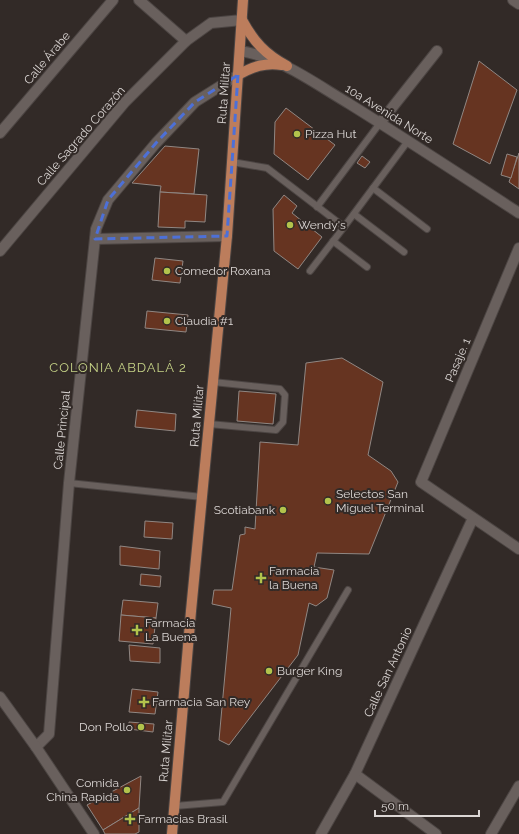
<svg xmlns="http://www.w3.org/2000/svg" width="519" height="834" viewBox="0 0 519 834" font-family="Raleway,sans-serif">
	<style>
		.building { fill: #663421; stroke: #908783 }
		.lines { fill: none; stroke-linecap: round; stroke-linejoin: round }
		.lane-casing { stroke: #4c4543; stroke-width: 8 }
		.street-casing { stroke: #4c4543; stroke-width: 12 }
		.secondary-casing { stroke: #4c4543; stroke-width: 12 }
		.primary-casing { stroke: #4c4543; stroke-width: 12 }
		.lane { stroke: #69605d; stroke-width: 6 }
		.street { stroke: #69605d; stroke-width: 10 }
		.secondary { stroke: #69605d; stroke-width: 10 }
		.primary { stroke: #bc7d5c; stroke-width: 10 }
		.marked { fill: none; stroke: #4d70d7; stroke-width: 3; stroke-dasharray: 8 5; stroke-linejoin: round }
		.poi-dot { fill: #b2c34c; stroke: #322a27; stroke-width: 1.5 }
		.labels { text-anchor: middle; stroke-width: 4; stroke-linejoin: round; paint-order: stroke }
		.street-label { font-size: 12px; fill: #dcd7d5; stroke: #322a27 }
		.poi-label { font-size: 12px; fill: #dcd7d5; stroke: #322a27; text-anchor: start }
		.neighbourhood-label { font-size: 13px; letter-spacing: 1px; fill: #c6d387; stroke: #322a27 }
	</style>
	<rect width="100%" height="100%" fill="#322a27"/>
	<g class="building">
		<polygon points="479,61 517,90 490,164 453,144"/>
		<polygon points="286,108 335,145 308,180 274,154 275,122"/>
		<polygon points="165,146 199,149 194,194 160,192 161,186 132,183"/>
		<polygon points="519,153 519,189 509,182"/>
		<polygon points="507,154 517,157 511,178 501,175"/>
		<polygon points="362,156 370,162 365,168 357,163"/>
		<polygon points="160,192 207,195 205,222 185,221 185,228 158,227"/>
		<polygon points="284,195 297,206 292,213 322,237 298,269 274,251 273,209"/>
		<polygon points="155,258 183,261 180,283 152,280"/>
		<polygon points="147,311 188,315 186,332 145,328"/>
		<polygon points="342,358 383,382 368,455 391,471 398,482 369,554 317,553 314,567 334,570 327,598 316,606 309,603 298,655 229,745 219,740 231,608 212,604 214,590 232,590 240,535 245,534 245,527 255,529 260,442 298,445 306,363"/>
		<polygon points="239,391 276,394 273,424 237,421"/>
		<polygon points="137,410 176,414 175,431 135,427"/>
		<polygon points="145,521 173,523 172,539 144,537"/>
		<polygon points="120,546 160,551 159,569 120,565"/>
		<polygon points="141,574 161,576 160,587 140,585"/>
		<polygon points="123,600 158,603 156,618 121,615"/>
		<polygon points="121,615 156,618 153,644 119,641"/>
		<polygon points="129,645 160,648 160,663 130,661"/>
		<polygon points="132,689 158,692 155,714 129,712"/>
		<polygon points="129,722 154,724 153,732 129,729"/>
		<polygon points="141,776 139,808 103,830 87,805"/>
		<polygon points="139,808 139,832 135,834 105,834 103,830"/>
	</g>
	<g class="lines">
		<g class="lane-casing">
			<g id="lane">
				<polyline points="232,162 267,168 344,227 408,141"/>
				<polyline points="373,188 427,229"/>
				<polyline points="317,207 380,123"/>
				<polyline points="354,214 404,252"/>
				<polyline points="333,241 367,267"/>
				<polyline points="310,271 344,227"/>
				<polyline points="209,424 276,430 283,422 285,395 280,389 213,382"/>
				<polyline points="69,483 202,497"/>
				<polyline points="175,806 223,802 348,590"/>
			</g>
		</g>
		<g class="street-casing">
			<g id="street">
				<polyline points="139,0 186,41"/>
				<polyline points="513,0 519,4"/>
				<polyline points="380,123 437,51"/>
				<polyline points="0,133 113,0"/>
				<polyline points="95,239 227,236"/>
				<polyline points="519,248 421,482 519,549"/>
				<polyline points="0,251 125,102 186,41 211,23 242,20"/>
				<polyline points="36,747 49,734 69,483 96,229 108,200 156,143 195,102 238,75"/>
				<polyline points="355,774 436,834"/>
				<polyline points="321,834 355,774 473,518"/>
				<polyline points="491,834 519,786"/>
			</g>
		</g>
		<g class="secondary-casing">
			<g id="secondary">
				<path d="M240,51C280,57 314,83 348,103C406,139 462,176 519,213"/>
				<polyline points="0,697 36,747 94,834"/>
			</g>
		</g>
		<g class="primary-casing">
			<g id="primary">
				<path d="M242,20C254,42 265,54 287,66"/>
				<path d="M238,75C252,67 265,62 282,65"/>
				<polyline points="172,834 191,611 227,236 243,0"/>
			</g>
		</g>
		<use href="#lane" class="lane"/>
		<use href="#street" class="street"/>
		<use href="#secondary" class="secondary"/>
		<use href="#primary" class="primary"/>
	</g>
	<path class="marked" d="M238,75L227,236L95,239L108,200L156,143L195,102Z"/>
	<g class="poi-dot">
		<circle cx="297" cy="134" r="4"/>
		<circle cx="290" cy="225" r="4"/>
		<circle cx="167" cy="271" r="4"/>
		<circle cx="167" cy="321" r="4"/>
		<circle cx="328" cy="501" r="4"/>
		<circle cx="283" cy="510" r="4"/>
		<path d="M259 572h4v4h4v4h-4v4h-4v-4h-4v-4h4z"/>
		<path d="M135 624h4v4h4v4h-4v4h-4v-4h-4v-4h4z"/>
		<circle cx="269" cy="671" r="4"/>
		<path d="M142 696h4v4h4v4h-4v4h-4v-4h-4v-4h4z"/>
		<circle cx="141" cy="727" r="4"/>
		<circle cx="127" cy="790" r="4"/>
		<path d="M128 813h4v4h4v4h-4v4h-4v-4h-4v-4h4z"/>
	</g>
	<g class="labels">
		<g class="street-label">
			<text transform="translate(47 58) rotate(-50)" y="4">Calle Árabe</text>
			<text transform="translate(224 93) rotate(-86)" y="4">Ruta Militar</text>
			<text transform="translate(389 114) rotate(32)" y="4">10a Avenida Norte</text>
			<text transform="translate(81 136) rotate(-49)" y="4">Calle Sagrado Corazón</text>
			<text transform="translate(458 360) rotate(-67)" y="4">Pasaje. 1</text>
			<text transform="translate(197 416) rotate(-85)" y="4">Ruta Militar</text>
			<text transform="translate(62 430) rotate(-84)" y="4">Calle Principal</text>
			<text transform="translate(388 672) rotate(-65)" y="4">Calle San Antonio</text>
			<text transform="translate(166 751) rotate(-85)" y="4">Ruta Militar</text>
		</g>
		<g class="poi-label">
			<text x="305" y="138">Pizza Hut</text>
			<text x="298" y="229">Wendy's</text>
			<text x="175" y="275">Comedor Roxana</text>
			<text x="175" y="325">Claudia #1</text>
			<text x="336" y="498">Selectos San<tspan x="336" dy="14">Miguel Terminal</tspan></text>
			<text x="275" y="514" text-anchor="end">Scotiabank</text>
			<text x="269" y="575">Farmacia<tspan x="269" dy="14">la Buena</tspan></text>
			<text x="145" y="627">Farmacia<tspan x="145" dy="14">La Buena</tspan></text>
			<text x="277" y="675">Burger King</text>
			<text x="152" y="706">Farmacia San Rey</text>
			<text x="133" y="731" text-anchor="end">Don Pollo</text>
			<text x="119" y="787" text-anchor="end">Comida<tspan x="119" dy="14">China Rapida</tspan></text>
			<text x="138" y="823">Farmacias Brasil</text>
		</g>
		<g class="neighbourhood-label">
			<text x="118" y="372">COLONIA ABDALÁ 2</text>
		</g>
	</g>
	<path d="M375 810v6h104v-6" fill="none" stroke="#dcd7d5" stroke-width="2"/>
	<text x="381" y="810" font-size="12" fill="#dcd7d5" stroke="#322a27" stroke-width="3" paint-order="stroke">50 m</text>
</svg>
